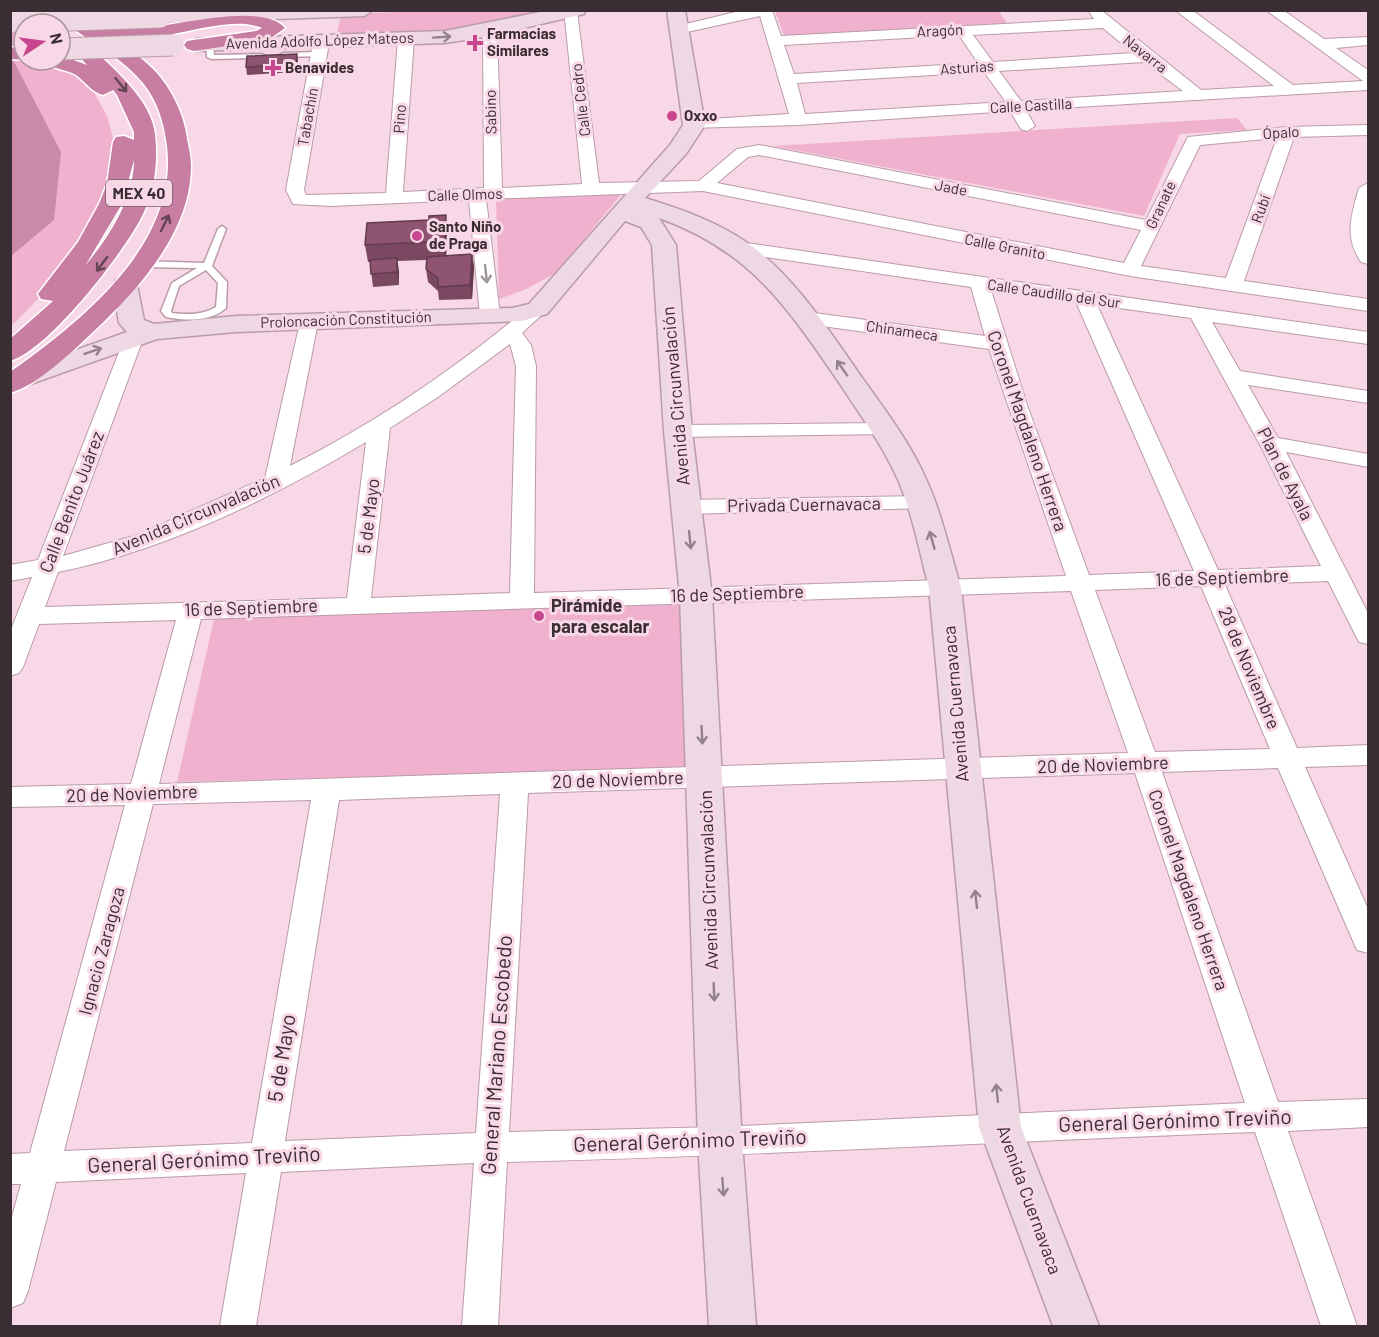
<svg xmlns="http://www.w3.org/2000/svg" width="1379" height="1337" viewBox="0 0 1379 1337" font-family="Barlow,sans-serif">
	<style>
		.green { fill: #efb1ce }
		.water { fill: #c98aa8 }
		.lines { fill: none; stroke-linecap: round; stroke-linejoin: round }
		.lane-casing { stroke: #ba9ba9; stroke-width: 3 }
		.street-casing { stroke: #ba9ba9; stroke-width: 2 }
		.secondary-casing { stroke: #ba9ba9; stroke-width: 3 }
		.highway-casing { stroke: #fff; stroke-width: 3 }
		.lane { fill: #fff; fill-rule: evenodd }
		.street { fill: #fff; fill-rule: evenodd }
		.secondary { fill: #eed8e3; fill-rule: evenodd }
		.highway { fill: #c77ea2; fill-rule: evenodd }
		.secondary-bridge-casing { stroke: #ba9ba9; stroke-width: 23; stroke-linecap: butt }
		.secondary-bridge { stroke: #eed8e3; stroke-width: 21 }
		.wall { fill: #7a4861 }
		.shaded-wall { fill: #633b4f }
		.building { fill: #8e5471; stroke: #633b4f; stroke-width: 1.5 }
		.oneway { stroke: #94828b }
		.oneway2 { stroke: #644554 }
		.oneway3 { stroke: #9c9699 }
		.poi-dot { fill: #c7468f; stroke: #f8d8e6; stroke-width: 2 }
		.labels { text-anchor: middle; stroke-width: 6; stroke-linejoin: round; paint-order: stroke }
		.far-street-label { font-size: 15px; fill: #3a2d33; stroke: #f8d8e6 }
		.far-poi-label { font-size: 15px; font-weight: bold; fill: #3a2d33; stroke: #f8d8e6; text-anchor: start }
		.shield { fill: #f8d8e6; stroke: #736069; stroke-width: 1.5 }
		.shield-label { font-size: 16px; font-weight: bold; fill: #3a2d33 }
		.street-label { font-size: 18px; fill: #3a2d33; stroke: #f8d8e6 }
		.poi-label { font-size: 18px; font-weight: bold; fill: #3a2d33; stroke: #f8d8e6; text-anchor: start }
		.near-street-label { font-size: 21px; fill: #3a2d33; stroke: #f8d8e6 }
	</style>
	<rect width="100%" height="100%" fill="#f8d8e6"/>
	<g class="green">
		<polygon points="442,10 552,11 458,31 344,36 337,33 341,17 349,14"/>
		<polygon points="775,11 999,11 1008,25 785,38"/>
		<polygon points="10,25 24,34 24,60 59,60 77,74 95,94 107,116 115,145 112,196 54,283 11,326"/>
		<polygon points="1237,118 1247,130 1180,134 1144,216 773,146"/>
		<polygon points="624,191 556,273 524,290 499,299 496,197"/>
		<polygon points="681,603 691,768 177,782 215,615"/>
	</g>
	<polygon class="water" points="10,54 61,152 54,220 11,256"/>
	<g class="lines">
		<g class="lane-casing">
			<g id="lane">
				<polygon points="206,42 213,44 214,55 262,54 266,56 262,58 211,59 207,57"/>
				<polygon points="319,52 322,52 322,56 283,57 279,55 283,53"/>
				<path d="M222,226L226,229L212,266L227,282L226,308C211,322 184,321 166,317L161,311L172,283L197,268L141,267L137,264L141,261L204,263L218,229ZM206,270L218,283L216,307C203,315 187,315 172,313L171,311L179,286Z"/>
			</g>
		</g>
		<g class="street-casing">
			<g id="street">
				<path d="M564,10L577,12L599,183L699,181L737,149L759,145L1146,220L1188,137L1287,127L1368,125V135L1294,137L1244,281L1368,299V311L1130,276L703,191L486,199L500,315L490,321L480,315L469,200L331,206L293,204L286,190L313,43L321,38L329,43L304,190L306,195L386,193L398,39L406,34L414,39L403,192L484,188L483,30L490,26L497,30L502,188L582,184ZM1277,138L1226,278L1141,266L1200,145ZM759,155L1141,230L1124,263L717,183L748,157Z"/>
				<path d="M744,10H772L781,36L1094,19L1088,10H1101L1201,90L1274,86L1175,10H1192L1293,85L1363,81L1266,10H1283L1324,39L1368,37V45L1336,48L1368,70V90L1026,110L1035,126L1027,131L1021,129L1010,111L798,125L688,128L686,125L694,120L789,114L760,16L678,34L671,30L673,27ZM1103,28L1133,53L993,62L973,35ZM959,35L978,63L794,74L784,45ZM1144,62L1183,91L1021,101L999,71ZM984,72L1006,102L805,114L797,83Z"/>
				<path d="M1368,183V264L1361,262C1344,237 1351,216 1359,188Z"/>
				<path d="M739,242L1368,332V344L1212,322L1240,371L1368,391V403L1248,385L1278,438L1368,454V467L1286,452L1368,613V644L1359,642L1328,581L1225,585L1297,748L1368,745V765L1305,767L1368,909V953L1357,950L1353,941L1278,768L1162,772L1278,1102L1368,1099V1127L1288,1131L1357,1326H1321L1255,1132C1006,1141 757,1156 507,1162L498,1326H462L474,1163L281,1172L256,1326H220L246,1173L56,1182L28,1291L23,1303L10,1308V1224L21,1184H10V1154L30,1153L125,805L10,807V787L131,784L176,620L39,624L23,667L19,673L10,676V632L32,577L10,581V565L38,560L130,324H144L147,328L63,556L137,535L265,478L301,318H315L318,322L290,466C377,422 457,368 531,305L538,303L548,309L522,333L531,345L536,366L534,593L1066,576L989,349L807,324L797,318L807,312L985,336L971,287L732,252L730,248L732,244ZM991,290L1076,302L1194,571L1089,575L1027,405ZM1097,305L1191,318L1259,443L1321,566L1218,570ZM510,344L516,366L510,593L371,598L390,428L438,397ZM366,442L347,598L45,607L58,572C164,551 274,497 366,442ZM1201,586L1270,749L1155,752L1095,590ZM1071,591L1128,753L159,784L201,619ZM1135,773L1245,1103L720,1127L509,1132L528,793ZM500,794L476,1133L285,1141L339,800ZM311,800L252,1143L64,1151L153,804Z"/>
				<polygon points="884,423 892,424 895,429 892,434 678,437 670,436 667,431 670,426 678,425"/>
				<polygon points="922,496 930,498 933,503 930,508 686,514 678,512 675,507 678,502 686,500"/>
			</g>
		</g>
		<g class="secondary-casing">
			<g id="secondary">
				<polygon points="184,10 373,10 364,16 160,23 151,17 160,11"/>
				<polygon points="550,10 586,10 584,14 490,36 445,43 196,51 186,45 196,39 445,31"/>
				<path d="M667,10H685L705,125L686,154L645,198C681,209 718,222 749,244C797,279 829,331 863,379C886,411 910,443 926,479C942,514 950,552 961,588L1021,1127L1099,1326H1053L979,1127L929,588C920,553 913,516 899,482C884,447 861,416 840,384C787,307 751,251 659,218L676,245L692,431L712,596L742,1142L756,1326H709L698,1142L680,596L664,431L652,245L641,227L625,221L547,314L522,321L236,332L157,339L28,385L19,387L10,385V373L127,332L119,323L113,285L116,280L125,278L134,280L137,285L144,320L154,324L236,316L512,308L529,304L670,145L683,125Z"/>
			</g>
		</g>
		<g class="highway-casing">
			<g id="highway">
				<path d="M49,10H71L84,19C100,15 116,29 133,29C168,29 261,0 285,28L268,40L194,51L187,49L184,45L187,41L256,31L262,28C224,12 158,48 111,37C126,47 141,57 154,70C171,88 184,114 187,139C189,148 191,157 191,166C191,231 139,289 94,331C74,350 37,386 10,393V372C82,321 179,244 167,146C164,123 158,101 143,83C126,62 100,47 78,32C69,26 56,20 49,10Z"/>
				<polygon points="10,47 24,49 24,60 28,60 10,59"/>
				<path d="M88,49L95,51C118,73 151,101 155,134C158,161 155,190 143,214C126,250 48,351 10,361V339L53,301L41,299L38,294L78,242L99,204L107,184L113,142L116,137L124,136L134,140V132L117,95L113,90L103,95C91,92 86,82 76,75C66,69 52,70 45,60H60V55L87,65L78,55L81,51ZM134,160C134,199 109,237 85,266L122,204Z"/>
			</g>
		</g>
		<use href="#lane" class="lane"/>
		<use href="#street" class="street"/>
		<use href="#secondary" class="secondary"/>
		<use href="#highway" class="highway"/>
		<g class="secondary-bridge-casing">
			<g id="secondary-bridge">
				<polyline points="10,22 160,17"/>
				<polyline points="60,49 173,45"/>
			</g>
		</g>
		<use href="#secondary-bridge" class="secondary-bridge"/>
	</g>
	<g class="wall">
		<polygon points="298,61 297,72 247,75 246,67"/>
		<polygon points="447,232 446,256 472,254 474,267 472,299 439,300 438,291 428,282 426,269 427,260 397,261 399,285 373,287 370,262 368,262 365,245"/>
	</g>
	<g class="shaded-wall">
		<polygon points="297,54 298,61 297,72 296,64"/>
		<polygon points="446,215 447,232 446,264 444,246"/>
		<polygon points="472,254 474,267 472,299 470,285"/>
		<polygon points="397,258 399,271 399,285 397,272"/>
	</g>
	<g class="building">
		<polygon points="297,54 296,64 246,67 247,56"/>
		<polygon points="446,215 444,246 428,247 428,242 365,245 367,223 429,220 429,216"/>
		<polygon points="472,254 470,285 438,287 438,278 426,269 427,257"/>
		<polygon points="397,258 397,272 371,274 370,260"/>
	</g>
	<defs><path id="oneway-shaft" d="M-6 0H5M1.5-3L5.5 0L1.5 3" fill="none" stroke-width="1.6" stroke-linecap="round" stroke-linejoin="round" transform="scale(1.5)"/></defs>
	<g class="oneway">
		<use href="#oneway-shaft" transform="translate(442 37) rotate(-4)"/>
		<use href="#oneway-shaft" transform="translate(93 351) rotate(-19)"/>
		<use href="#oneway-shaft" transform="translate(842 368) rotate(-125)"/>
		<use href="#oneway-shaft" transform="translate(690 540) rotate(84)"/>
		<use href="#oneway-shaft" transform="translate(932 540) rotate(-106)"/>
		<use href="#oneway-shaft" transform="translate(702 735) rotate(87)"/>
		<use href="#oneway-shaft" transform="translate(976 899) rotate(-96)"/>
		<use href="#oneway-shaft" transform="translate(714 992) rotate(88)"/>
		<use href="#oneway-shaft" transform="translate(997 1093) rotate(-96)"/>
		<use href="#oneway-shaft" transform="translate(723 1187) rotate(86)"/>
	</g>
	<g class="oneway2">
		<use href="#oneway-shaft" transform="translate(121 85) rotate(51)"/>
		<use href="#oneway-shaft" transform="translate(165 223) rotate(-64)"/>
		<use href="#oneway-shaft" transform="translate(102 264) rotate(126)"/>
	</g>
	<use class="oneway3" href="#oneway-shaft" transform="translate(486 274) rotate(84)"/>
	<g class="poi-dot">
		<path d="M472 34h6v6h6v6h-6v6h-6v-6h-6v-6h6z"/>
		<path d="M270 59h6v6h6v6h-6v6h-6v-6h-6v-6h6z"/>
		<circle cx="672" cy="116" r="6"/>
		<circle cx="417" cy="236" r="6"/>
		<circle cx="539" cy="616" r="6"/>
	</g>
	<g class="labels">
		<g class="far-street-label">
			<text transform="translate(940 31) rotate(-3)" y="5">Aragón</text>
			<text transform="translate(320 41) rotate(-2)" y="5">Avenida Adolfo López Mateos</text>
			<text transform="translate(1145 54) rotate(38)" y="5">Navarra</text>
			<text transform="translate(967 68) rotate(-4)" y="5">Asturias</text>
			<text transform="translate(581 100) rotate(-97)" y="5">Calle Cedro</text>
			<text transform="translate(1031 106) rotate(-3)" y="5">Calle Castilla</text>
			<text transform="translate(491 112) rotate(-91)" y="5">Sabino</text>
			<text transform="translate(308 117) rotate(-80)" y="5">Tabachín</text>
			<text transform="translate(400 119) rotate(-86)" y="5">Pino</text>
			<text transform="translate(1281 133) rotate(-4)" y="5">Ópalo</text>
			<text transform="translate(951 188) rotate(11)" y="5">Jade</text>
			<text transform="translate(465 195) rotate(-2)" y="5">Calle Olmos</text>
			<text transform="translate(1161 205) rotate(-65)" y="5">Granate</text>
			<text transform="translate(1261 209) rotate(-70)" y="5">Rubí</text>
			<text transform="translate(1005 247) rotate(11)" y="5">Calle Granito</text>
			<text transform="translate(1054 294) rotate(8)" y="5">Calle Caudillo del Sur</text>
			<text transform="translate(346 320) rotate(-2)" y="5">Proloncación Constitución</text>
			<text transform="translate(902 331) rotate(8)" y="5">Chinameca</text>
		</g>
		<g class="far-poi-label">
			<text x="487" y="39">Farmacias<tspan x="487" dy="17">Similares</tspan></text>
			<text x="285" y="73">Benavides</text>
			<text x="684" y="121">Oxxo</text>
			<text x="429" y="232">Santo Niño<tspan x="429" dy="17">de Praga</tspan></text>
		</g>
		<rect class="shield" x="106" y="180" width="66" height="26" rx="4.5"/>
		<g class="shield-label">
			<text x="139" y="199">MEX 40</text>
		</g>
		<g class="street-label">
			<text transform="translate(676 396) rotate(-95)" y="6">Avenida Circunvalación</text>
			<text transform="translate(1027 431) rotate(71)" y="6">Coronel Magdaleno Herrera</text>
			<text transform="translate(1285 474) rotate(63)" y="6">Plan de Ayala</text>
			<text transform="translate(72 502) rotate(-69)" y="6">Calle Benito Juárez</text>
			<text transform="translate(804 505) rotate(-1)" y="6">Privada Cuernavaca</text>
			<text transform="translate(196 515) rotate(-23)" y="6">Avenida Circunvalación</text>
			<text transform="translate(369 516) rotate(-83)" y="6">5 de Mayo</text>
			<text transform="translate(1222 578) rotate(-2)" y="6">16 de Septiembre</text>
			<text transform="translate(737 594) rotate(-2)" y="6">16 de Septiembre</text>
			<text transform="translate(251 608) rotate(-2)" y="6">16 de Septiembre</text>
			<text transform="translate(1249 668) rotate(67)" y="6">28 de Noviembre</text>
			<text transform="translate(956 704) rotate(-95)" y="6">Avenida Cuernavaca</text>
			<text transform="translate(1103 765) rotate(-2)" y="6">20 de Noviembre</text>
			<text transform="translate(618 780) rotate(-2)" y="6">20 de Noviembre</text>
			<text transform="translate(132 794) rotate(-2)" y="6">20 de Noviembre</text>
			<text transform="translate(709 880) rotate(-92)" y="6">Avenida Circunvalación</text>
			<text transform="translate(1188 890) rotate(71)" y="6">Coronel Magdaleno Herrera</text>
			<text transform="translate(102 951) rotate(-75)" y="6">Ignacio Zaragoza</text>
			<text transform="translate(1029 1200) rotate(70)" y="6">Avenida Cuernavaca</text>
		</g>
		<g class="poi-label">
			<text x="551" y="612">Pirámide<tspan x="551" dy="21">para escalar</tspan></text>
		</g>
		<g class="near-street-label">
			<text transform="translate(497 1055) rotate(-86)" y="7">General Mariano Escobedo</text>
			<text transform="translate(282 1058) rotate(-81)" y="7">5 de Mayo</text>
			<text transform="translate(1175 1121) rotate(-2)" y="7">General Gerónimo Treviño</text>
			<text transform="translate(690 1141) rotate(-2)" y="7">General Gerónimo Treviño</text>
			<text transform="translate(204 1160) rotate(-3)" y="7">General Gerónimo Treviño</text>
		</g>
	</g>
	<rect width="1379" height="1337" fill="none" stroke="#3a2d33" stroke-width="24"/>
	<g transform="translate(42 42) rotate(77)"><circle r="28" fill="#f8d8e6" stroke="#ac949e" stroke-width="1.5"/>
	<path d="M0-4.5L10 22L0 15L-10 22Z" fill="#c7468f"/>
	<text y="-9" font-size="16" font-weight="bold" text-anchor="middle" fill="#3a2d33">N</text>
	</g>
</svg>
